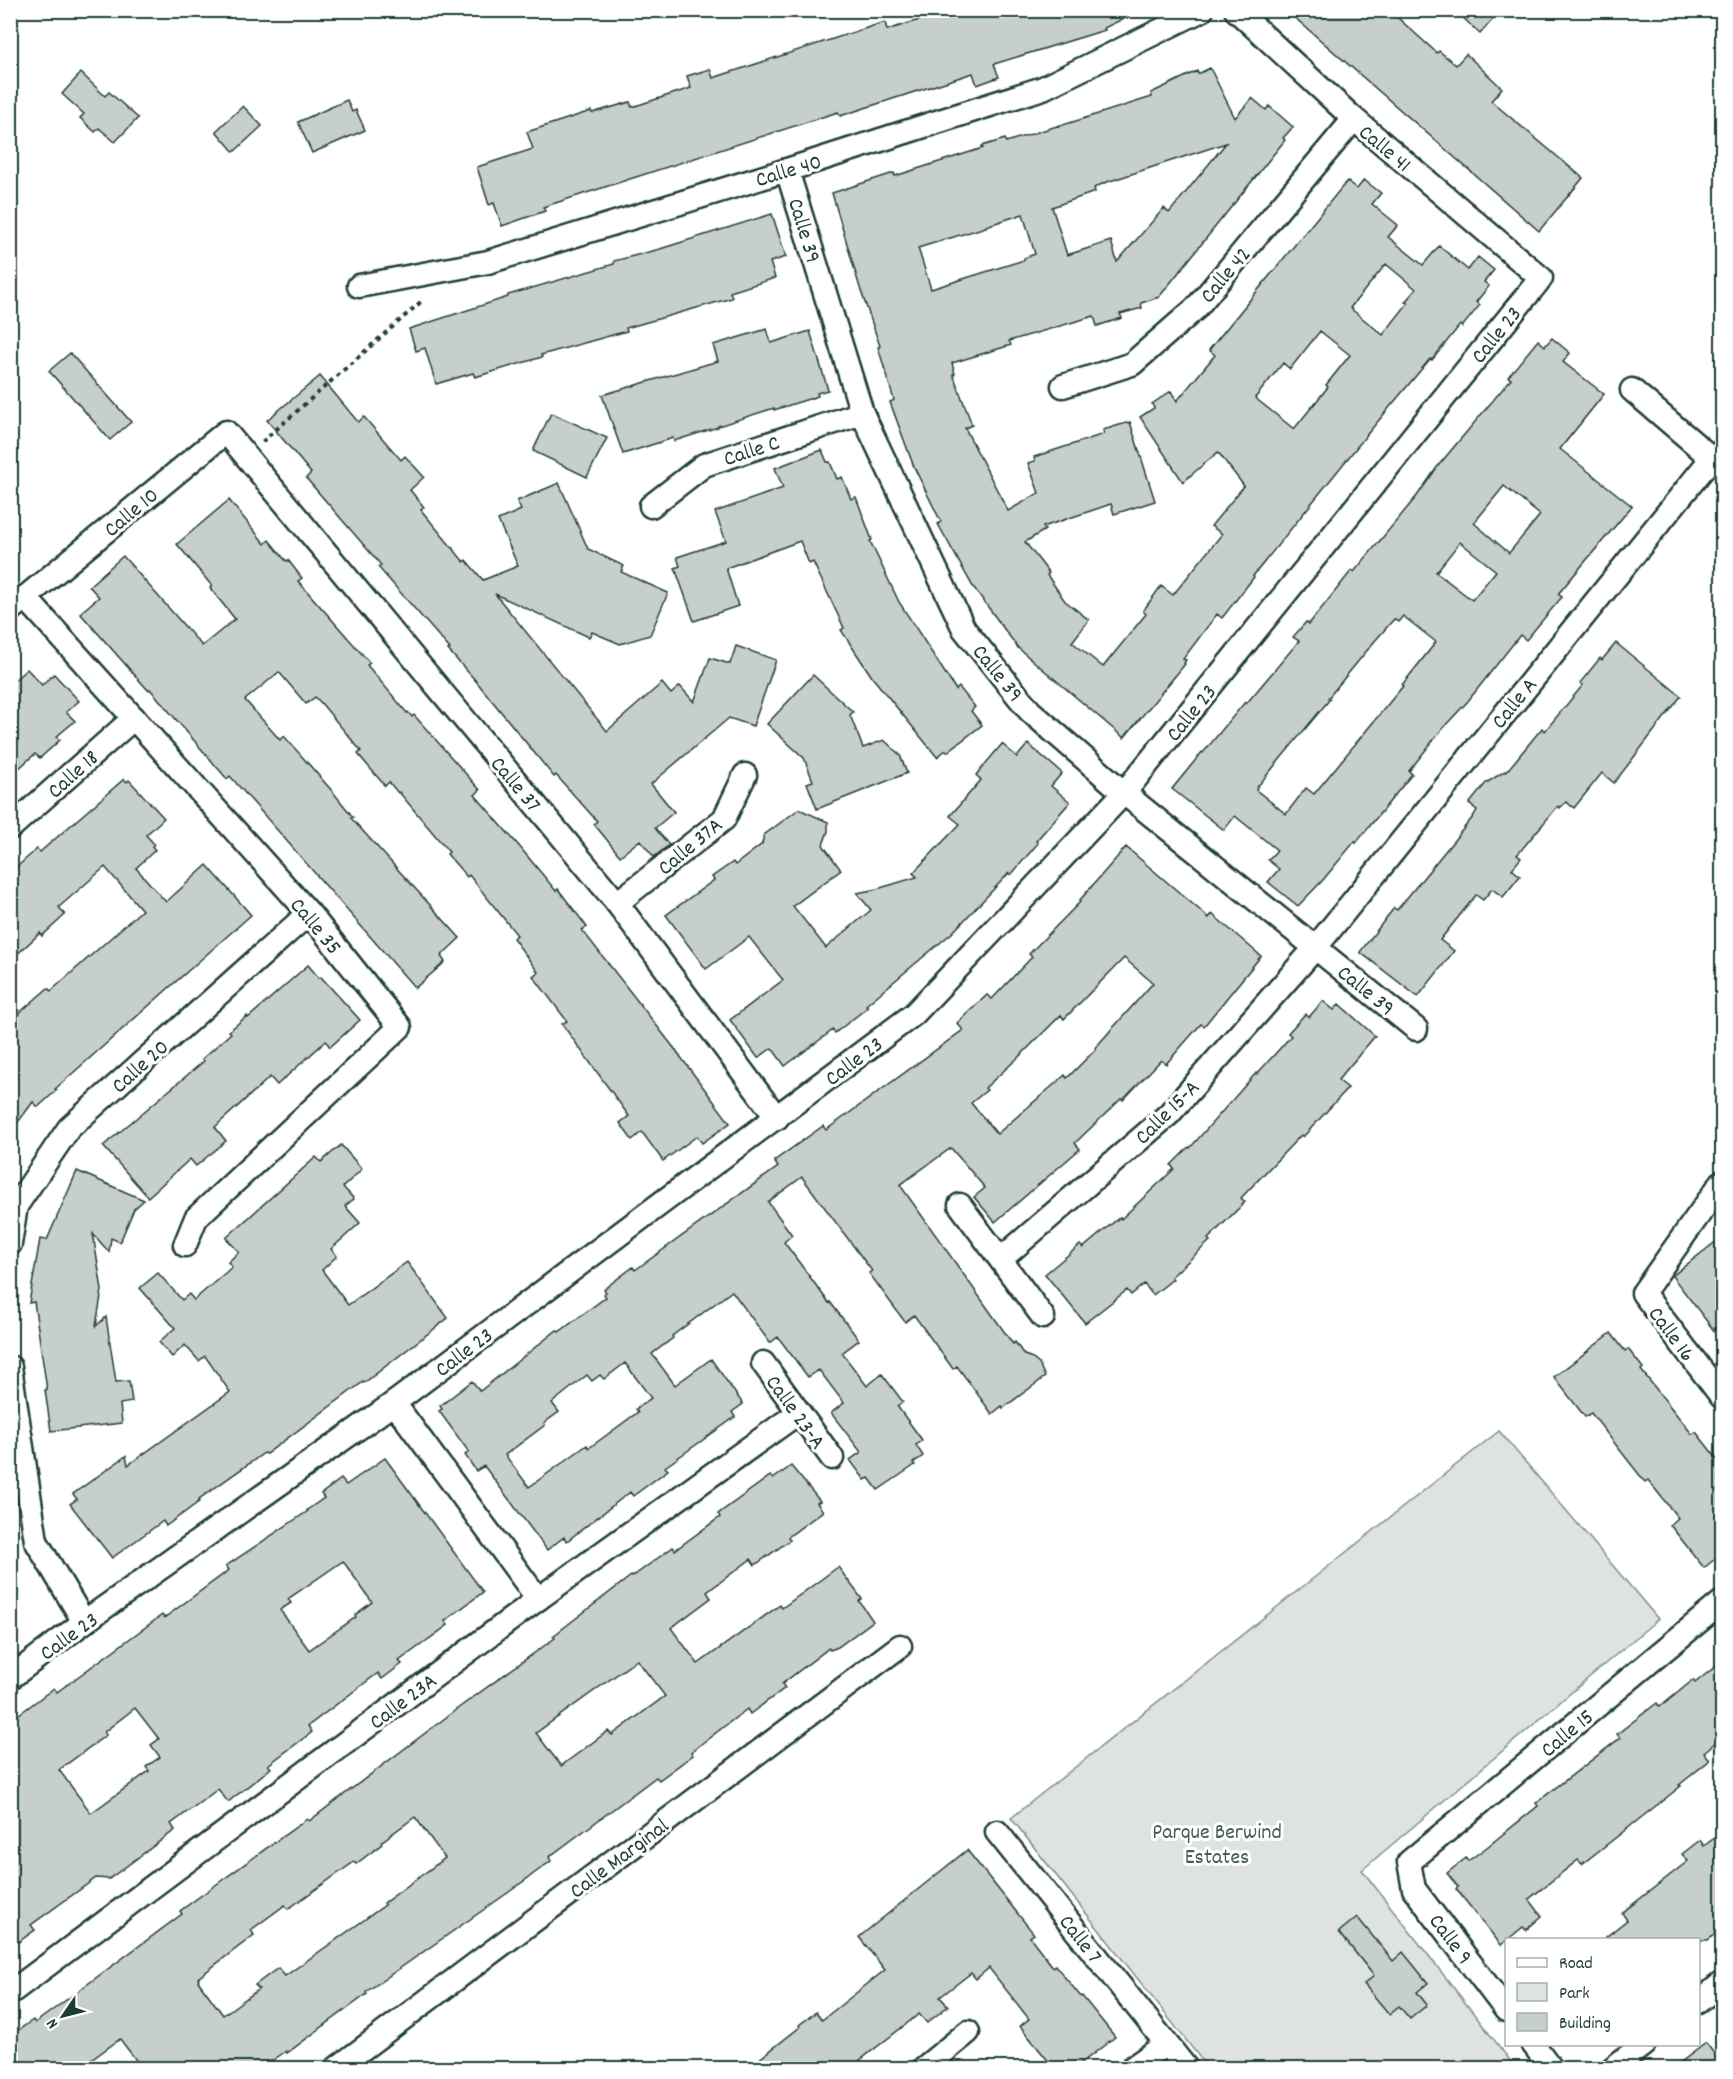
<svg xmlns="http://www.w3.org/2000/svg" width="1733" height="2079" viewBox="0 0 1733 2079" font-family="Dekko,sans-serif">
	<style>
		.green { fill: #dee3e2; stroke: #7e908b; stroke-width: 1.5 }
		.building { fill: #c7cfcc; stroke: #1f3d34; stroke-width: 1.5; fill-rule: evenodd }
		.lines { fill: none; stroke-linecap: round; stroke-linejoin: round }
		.minor-casing { stroke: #1f3d34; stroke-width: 27 }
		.path { stroke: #1f3d34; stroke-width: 4; stroke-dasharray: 4.5 4.5; stroke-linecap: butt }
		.minor { stroke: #fff; stroke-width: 22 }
		.labels { text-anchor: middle; stroke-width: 6; stroke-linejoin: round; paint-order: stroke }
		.street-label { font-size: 22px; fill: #1f3d34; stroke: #fff }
		.park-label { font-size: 22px; fill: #455e57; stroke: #fff }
	</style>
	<rect width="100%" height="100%" fill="#fff"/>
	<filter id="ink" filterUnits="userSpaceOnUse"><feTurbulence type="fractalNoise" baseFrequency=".0167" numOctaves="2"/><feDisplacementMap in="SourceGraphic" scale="12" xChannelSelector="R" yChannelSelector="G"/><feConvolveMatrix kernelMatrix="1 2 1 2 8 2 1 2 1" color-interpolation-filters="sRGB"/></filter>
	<g filter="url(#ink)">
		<polygon class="green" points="1499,1431 1658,1619 1362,1870 1516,2068 1208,2068 1011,1818"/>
		<g class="building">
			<polygon points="924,10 1141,10 1104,28 1105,30 994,64 999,77 977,85 973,73 840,116 838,112 543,207 545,211 502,226 494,203 489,205 477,167 533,149 527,132 591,111 592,113 630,102 632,107 691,88 687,76 710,69 713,78 885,22 887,30 926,18"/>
			<polygon points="1286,10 1389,10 1437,53 1439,51 1456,65 1466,54 1502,88 1491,101 1583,178 1539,231"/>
			<polygon points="1455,10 1501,10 1480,34"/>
			<path d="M1210,68L1235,118L1252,98L1266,110L1269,106L1293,127L1283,138L1285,140L1159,297L1141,303L1142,308L1120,314L1122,318L1097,326L1094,316L1009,341L1011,345L952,363L955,374H953L972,425L965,428L1008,511L1039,493L1028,463L1035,461L1034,457L1104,434L1103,430L1130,422L1155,501L1114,514L1111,504L1043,527L1045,530L1025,542L1049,573L1047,575L1065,601L1089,620L1072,642L1103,667L1146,614L1143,611L1161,586L1173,595L1222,534L1211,526L1244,486L1218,452L1183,482L1140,417L1154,408L1152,404L1171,391L1177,401L1215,355L1209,350L1347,181L1357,189L1364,180L1381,193L1372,204L1398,225L1388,237L1423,265L1439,246L1468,270L1478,257L1494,270L1484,282L1489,286L1476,302L1480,305L1462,327L1460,325L1432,360L1430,359L1369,432L1253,576L1254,577L1222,618L1217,614L1183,659L1186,660L1184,663L1185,664L1124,738L1018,648L972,585L938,524L941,522L914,467L890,402L894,400L878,347L880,346L860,288L832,193L894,173L895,176L983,148L982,146L1005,139L1006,142L1060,125V126L1152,97L1151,93L1197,71L1198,74ZM1226,143L1169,213L1164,208L1117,262L1111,241L1067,255L1052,207L1095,192L1094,188L1104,183ZM1023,214L1035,254L1024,258V260L931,289L918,248L986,227V226ZM1386,264L1416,289L1405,302L1408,303L1383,335L1350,308ZM1320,331L1350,355L1326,385L1328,387L1294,429L1255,398L1283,363L1290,369Z"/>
			<polygon points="81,73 105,96 109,92 138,118 115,142 99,128 95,132 80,118 84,114 62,94"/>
			<polygon points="347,100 352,112 356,110 365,130 312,153 298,122"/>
			<polygon points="243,106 262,126 234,152 216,131"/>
			<polygon points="772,214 786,257 770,262 775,278 730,292 732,298 626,328 627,331 541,355 542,357 475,377 473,373 436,384 425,348 416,351 409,329 508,297 508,295 614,264 614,261 660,249"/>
			<polygon points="767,329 771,343 810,331 828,390 817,393 818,396 774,410 774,408 718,426 718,427 674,441 673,438 623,454 602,395 718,361 713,345"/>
			<path d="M1552,338L1570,353L1563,362L1604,394L1560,449L1632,506L1558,594L1562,597L1526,640L1520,635L1468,701L1443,728L1409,771L1412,774L1356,843L1355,841L1323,880L1298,906L1268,882L1279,869L1268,860L1277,850L1235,816L1224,830L1172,789L1202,752L1203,753L1245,702L1246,704L1299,641L1293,637L1306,622L1309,624L1352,570L1354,572L1417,496L1438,466L1511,379L1508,377L1538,340L1545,346ZM1504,486L1540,515L1509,553L1474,523ZM1460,542L1496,571L1472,600L1436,572ZM1403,616L1436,642L1402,685L1403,686L1314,794L1306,788L1286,814L1256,790L1257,787L1330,699L1328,698L1374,642L1394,619L1398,622Z"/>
			<polygon points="70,353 131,422 110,440 49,371"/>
			<polygon points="320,376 358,422 364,417 401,460 405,456 424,477 410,490 424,507 421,510 464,562 466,560 483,580 518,566 498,520 521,510 517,501 559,483 588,549 624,566 621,572 668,593 650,635 620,644 592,632 589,637 495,594 607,731 662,683 671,694 680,686 694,702 710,658 730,664 736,646 776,660 753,726 729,718 651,784 674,812 655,828 669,845 654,857 640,840 620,856 594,824 597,821 556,775 554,777 476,681 448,650 450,649 378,567 381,565 306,478 311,473 267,420"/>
			<polygon points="551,413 607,438 587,477 533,451"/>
			<polygon points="822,450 827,462 830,462 837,479 842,477 851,499 856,497 872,540 870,541 899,602 956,690 959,687 975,707 971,711 982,725 947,752 946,750 937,757 872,677 841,630 844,628 813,562 809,564 800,541 726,568 738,606 694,621 675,568 680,566 677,557 726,541 715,512 783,488 775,468"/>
			<polygon points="229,500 265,544 269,540 286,561 288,560 302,578 298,581 370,663 367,665 407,713 408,712 412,717 414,715 480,790 475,795 519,846 556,891 558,889 587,927 582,930 671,1044 730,1123 702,1143 697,1136 663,1161 642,1132 632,1140 620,1123 629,1116 562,1024 567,1021 533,976 538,972 513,938 517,935 469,875 467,877 447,854 449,852 399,792 398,793 389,782 385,786 358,754 361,751 321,703 315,697 306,704 279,672 245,700 280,740 284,736 333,792 353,817 351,818 460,938 441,956 445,962 415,988 230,776 227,779 150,689 148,690 80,613 99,597 89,586 123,556 202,646 235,619 210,588 212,586 177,544"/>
			<polygon points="1616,643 1681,696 1614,783 1602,773 1574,808 1566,802 1560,808 1558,806 1517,855 1521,858 1512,869 1520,876 1503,897 1492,889 1483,900 1476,895 1440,940 1454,951 1418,997 1360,952 1394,908 1397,910 1473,817 1477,810 1469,804 1486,783 1505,771 1506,772 1542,728 1545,731 1583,685 1580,683 1600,658 1602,660"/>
			<polygon points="27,669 42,685 54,674 79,701 66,712 75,721 56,737 60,740 40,758 35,754 10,776 10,684"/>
			<polygon points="813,675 853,712 850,715 863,748 884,740 900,755 907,773 817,809 807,783 813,781 804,758 767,724"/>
			<polygon points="1002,744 1017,757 1028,744 1062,773 1051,786 1070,802 1036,841 1038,843 1011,875 1009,873 953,932 866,1005 868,1007 835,1033 833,1030 785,1066 772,1048 758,1058 730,1020 783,980 749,937 706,969 666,915 714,880 712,877 733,862 735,865 762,844 764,835 799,809 828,822 828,831 823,845 841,870 793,906 826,948 871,910 857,893 877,889 917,877 913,873 960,824 950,816 981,780 976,775"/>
			<polygon points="124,779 127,782 129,780 164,818 146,835 154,844 152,846 155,850 136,868 166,902 207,865 251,915 55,1089 57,1090 38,1107 33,1102 10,1133 10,1021 48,988 51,991 142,910 105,867 59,907 65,915 42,936 40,933 10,961 10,873 37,849 40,852"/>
			<path d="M1126,847L1209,918L1212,914L1261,956L1204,1026L1201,1024L1166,1064L1161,1060L1123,1100L1121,1099L1075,1143L1080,1149L995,1222L974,1197L985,1188L951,1148L900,1185L1013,1344L1015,1342L1024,1355L1030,1357L1039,1364L1045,1377L1003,1408L1002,1406L992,1414L957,1366L953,1369L914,1315L905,1322L869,1273L872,1271L802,1177L768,1202L792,1235L784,1242L829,1303L830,1302L859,1340L842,1353L867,1386L882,1374L903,1402L897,1406L922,1440L916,1445L923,1456L913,1463L915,1465L878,1490L869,1478L865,1480L850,1460L861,1452L831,1413L844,1403L819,1370L808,1377L778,1337L770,1343L732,1291L672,1336L673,1338L652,1354L675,1385L711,1359L743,1404L732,1412L735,1417L665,1467L668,1470L633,1496L630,1492L567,1541L564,1537L547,1550L484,1466L476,1471L465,1455L469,1452L439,1411L442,1409L440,1406L472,1381L480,1391L557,1330L559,1332L606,1297L604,1294L606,1292L604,1289L633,1267L635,1270L778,1167L774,1161L823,1126L826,1130L963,1030L957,1023L987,995L992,999L1032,957L1029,954L1080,902L1079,901ZM1124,958L1153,983L1095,1048L1096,1049L1067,1078L1065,1075L997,1134L971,1103L987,1090L985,1088L1022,1054L1061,1015L1064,1019ZM625,1363L651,1398L636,1409L638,1412L589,1448L587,1445L529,1487L505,1455L545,1425L544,1423L559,1412L552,1403L587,1375L592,1381L600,1375L604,1379Z"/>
			<polygon points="308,965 319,978 321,977 360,1020 330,1047 326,1041 277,1085 270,1077 215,1127 226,1141 196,1166 190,1159 148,1197 103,1146 204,1061 202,1059 231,1033 229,1031 247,1016 248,1018"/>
			<polygon points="1323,1001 1334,1010 1339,1004 1375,1036 1338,1080 1348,1088 1303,1137 1301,1135 1241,1198 1245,1202 1208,1239 1210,1241 1171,1277 1173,1279 1153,1295 1144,1284 1131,1295 1127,1290 1085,1323 1045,1274 1080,1245 1083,1248 1120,1217 1121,1219 1174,1169 1171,1165 1189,1147 1190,1148 1256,1073 1257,1074 1291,1036 1288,1033 1305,1014 1309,1017"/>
			<polygon points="341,1145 362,1169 343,1187 354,1199 345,1206 360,1223 331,1249 337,1256 322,1270 348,1305 407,1262 448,1318 364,1383 363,1382 266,1454 264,1453 199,1499 200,1501 166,1526 163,1521 112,1558 70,1504 77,1499 73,1494 126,1456 128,1465 230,1392 205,1356 199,1361 185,1345 172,1357 159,1342 175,1328 140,1288 158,1273 182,1300 189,1294 194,1300 232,1267 228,1262 239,1252 226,1238 316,1157 321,1162"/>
			<polygon points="77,1171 144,1200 134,1209 120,1242 111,1238 109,1252 93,1234 102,1290 96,1326 106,1317 116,1382 129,1381 132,1402 120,1404 122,1423 51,1431 45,1390 47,1390 34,1302 29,1303 40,1239 47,1240"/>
			<polygon points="1722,1237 1722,1341 1672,1276"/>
			<polygon points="1611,1333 1625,1351 1628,1349 1643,1368 1641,1370 1692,1434 1696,1432 1722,1465 1722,1553 1704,1568 1670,1525 1678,1518 1648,1480 1645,1482 1591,1413 1585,1417 1554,1377"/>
			<path d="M385,1458L483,1592L445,1621L448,1625L399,1661L402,1664L382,1679L378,1673L308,1726L312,1732L268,1765L271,1768L228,1802L218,1789L171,1824L175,1830L109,1879L96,1878L31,1925L35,1930L10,1948V1721L54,1688L57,1692L162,1615L164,1618L229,1570L226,1566L308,1511L307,1510L324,1498L321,1494L341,1479L346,1485ZM343,1561L372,1602L355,1615L356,1617L309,1650L280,1610L291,1603L288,1599ZM135,1708L159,1739L151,1745L160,1757L146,1767L149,1771L91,1813L59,1770L106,1735L104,1732Z"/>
			<path d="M791,1466L820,1501L817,1503L823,1511L788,1537L790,1540L755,1565L751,1559L707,1592L711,1598L671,1628L698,1664L780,1605L782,1608L838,1567L862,1599L859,1601L873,1621L838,1647L830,1650L829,1648L782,1684L785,1688L750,1714L747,1709L691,1752L693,1755L659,1780L656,1777L600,1819L549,1857L551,1861L509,1892L366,1992L367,1994L287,2053L286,2051L262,2068H142L120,2039L80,2068H10V2036L33,2020L35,2023L182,1914L180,1911L210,1889L307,1819L309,1821L457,1709L555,1638L553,1636L631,1576L632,1577L673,1547L675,1550L720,1517L718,1514L770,1476L773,1479ZM637,1660L665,1696L612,1735L608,1731L561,1766L536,1733ZM415,1817L445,1858L384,1903L385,1905L285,1976L278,1968L255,1985L259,1989L223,2015L198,1981L199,1980L198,1978L254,1935L251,1930L285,1905L288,1909L354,1862L356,1864L382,1844L381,1842Z"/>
			<polygon points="1722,1661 1722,1737 1704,1752 1710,1760 1679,1785 1681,1786 1628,1828 1582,1864 1578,1860 1529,1899 1542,1916 1526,1930 1523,1927 1501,1945 1456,1889 1458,1887 1447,1873 1466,1858 1468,1861 1487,1847 1538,1806 1536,1803 1620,1738 1617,1734 1657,1703 1659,1706 1665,1703 1693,1680 1695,1683"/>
			<polygon points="1722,1832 1722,1928 1708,1940 1602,1940 1627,1920 1622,1913 1688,1861 1682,1854 1700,1840 1704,1846"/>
			<polygon points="967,1850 1034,1934 1030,1937 1053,1967 1055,1965 1081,1997 1082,1996 1115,2037 1075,2068 1054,2068 1020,2026 1029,2019 989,1968 976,1979 971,1973 940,1997 948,2006 927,2023 919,2014 850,2068 748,2068 800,2027 799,2025 816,2012 822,2020 885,1970 859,1937"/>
			<polygon points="1357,1917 1393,1961 1403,1952 1428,1983 1417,1992 1427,2005 1410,2019 1399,2006 1389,2014 1364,1984 1374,1976 1339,1932"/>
			<polygon points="1706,2043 1722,2064 1722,2068 1673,2068"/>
		</g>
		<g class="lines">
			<g class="minor-casing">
				<g id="minor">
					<polyline points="787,170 862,413 964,629 1030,711 1124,793 1416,1029"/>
					<polyline points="359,286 488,262 787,170 1043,88 1202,10"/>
					<polyline points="1063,386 1132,364 1196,308 1354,119"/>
					<polyline points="1632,390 1722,467"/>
					<polyline points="651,506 704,465 862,413"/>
					<polyline points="25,597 309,913 400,1027 196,1218 185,1245"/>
					<polyline points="10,610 226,432 617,903 777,1118"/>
					<polyline points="10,828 134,718"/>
					<polyline points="617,903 724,819 745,775"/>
					<polyline points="1722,1182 1643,1293 1722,1397"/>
					<polyline points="960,1205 1043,1317"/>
					<polyline points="10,1244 16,1206 69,1128 309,913"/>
					<polyline points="1001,1259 1169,1114 1316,947 1711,459"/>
					<polyline points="763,1363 832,1458"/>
					<polyline points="10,1367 36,1541 84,1622"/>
					<polyline points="394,1403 538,1599"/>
					<polyline points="10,1678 84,1622 394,1403 914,1014 1124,793 1541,278 1354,119 1236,10"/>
					<polyline points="997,1832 1186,2068"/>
					<polyline points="10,1993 538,1599 798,1413"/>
					<polyline points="1698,2002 1722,1983"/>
					<polyline points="1506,2010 1414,1889 1409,1862 1722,1602"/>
					<polyline points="1533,2044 1551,2068"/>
					<polyline points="337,2068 900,1646"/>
					<polyline points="924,2068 968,2032"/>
					<polyline points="1132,2068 1166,2044"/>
					<polyline points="1613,2068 1644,2044"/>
				</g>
			</g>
			<polyline class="path" points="262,442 423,300"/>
			<use href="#minor" class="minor"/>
		</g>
	</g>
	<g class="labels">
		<g class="street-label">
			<text transform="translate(1386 147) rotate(40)" y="8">Calle 41</text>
			<text transform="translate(788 169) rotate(-17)" y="8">Calle 40</text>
			<text transform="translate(806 230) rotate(73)" y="8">Calle 39</text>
			<text transform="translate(1224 274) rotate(-50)" y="8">Calle 42</text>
			<text transform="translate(1495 334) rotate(-51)" y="8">Calle 23</text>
			<text transform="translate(751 449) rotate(-18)" y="8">Calle C</text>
			<text transform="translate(130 511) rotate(-40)" y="8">Calle 10</text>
			<text transform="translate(999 672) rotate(51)" y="8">Calle 39</text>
			<text transform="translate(1513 702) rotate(-51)" y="8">Calle A</text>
			<text transform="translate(1190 712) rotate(-51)" y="8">Calle 23</text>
			<text transform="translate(72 773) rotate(-42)" y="8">Calle 18</text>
			<text transform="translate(517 783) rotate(50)" y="8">Calle 37</text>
			<text transform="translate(689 845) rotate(-40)" y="8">Calle 37A</text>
			<text transform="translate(317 925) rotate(50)" y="8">Calle 35</text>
			<text transform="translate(1367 989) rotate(39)" y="8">Calle 39</text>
			<text transform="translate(853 1060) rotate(-37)" y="8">Calle 23</text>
			<text transform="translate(139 1065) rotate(-42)" y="8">Calle 20</text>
			<text transform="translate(1166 1111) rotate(-45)" y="8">Calle 15-A</text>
			<text transform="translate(1673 1333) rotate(53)" y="8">Calle 16</text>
			<text transform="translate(463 1351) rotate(-37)" y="8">Calle 23</text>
			<text transform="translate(797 1411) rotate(54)" y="8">Calle 23-A</text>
			<text transform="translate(68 1635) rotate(-36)" y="8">Calle 23</text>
			<text transform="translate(402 1700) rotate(-37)" y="8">Calle 23A</text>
			<text transform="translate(1566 1732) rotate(-40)" y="8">Calle 15</text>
			<text transform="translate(618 1857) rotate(-37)" y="8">Calle Marginal</text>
			<text transform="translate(1082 1938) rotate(52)" y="8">Calle 7</text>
			<text transform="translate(1452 1938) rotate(53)" y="8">Calle 9</text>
		</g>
		<g class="park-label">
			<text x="1217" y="1838">Parque Berwind<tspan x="1217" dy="25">Estates</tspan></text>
		</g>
	</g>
	<rect width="1733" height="2079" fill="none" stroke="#fff" stroke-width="36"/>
	<rect x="18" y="18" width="1697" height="2043" fill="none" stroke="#1f3d34" stroke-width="2" filter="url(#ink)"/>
	<rect x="1505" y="1938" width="195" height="108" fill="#ffffff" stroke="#a5b1ae" stroke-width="1.5"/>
	<rect x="1517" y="1958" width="30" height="9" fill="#ffffff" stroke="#a5b1ae" stroke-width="1.5"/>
	<text x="1559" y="1968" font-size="18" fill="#1f3d34">Road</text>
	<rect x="1517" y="1983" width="30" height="18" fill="#dee3e2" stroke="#a5b1ae" stroke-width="1.5"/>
	<text x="1559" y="1998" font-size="18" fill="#1f3d34">Park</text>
	<rect x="1517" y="2013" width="30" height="18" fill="#c7cfcc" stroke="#a5b1ae" stroke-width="1.5"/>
	<text x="1559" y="2028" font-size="18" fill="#1f3d34">Building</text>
	<g transform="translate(63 2016) rotate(235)" stroke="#ffffff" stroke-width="4.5" paint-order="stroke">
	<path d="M0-4.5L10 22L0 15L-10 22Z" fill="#1f3d34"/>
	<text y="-9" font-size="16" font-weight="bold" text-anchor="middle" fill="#1f3d34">N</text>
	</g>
</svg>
